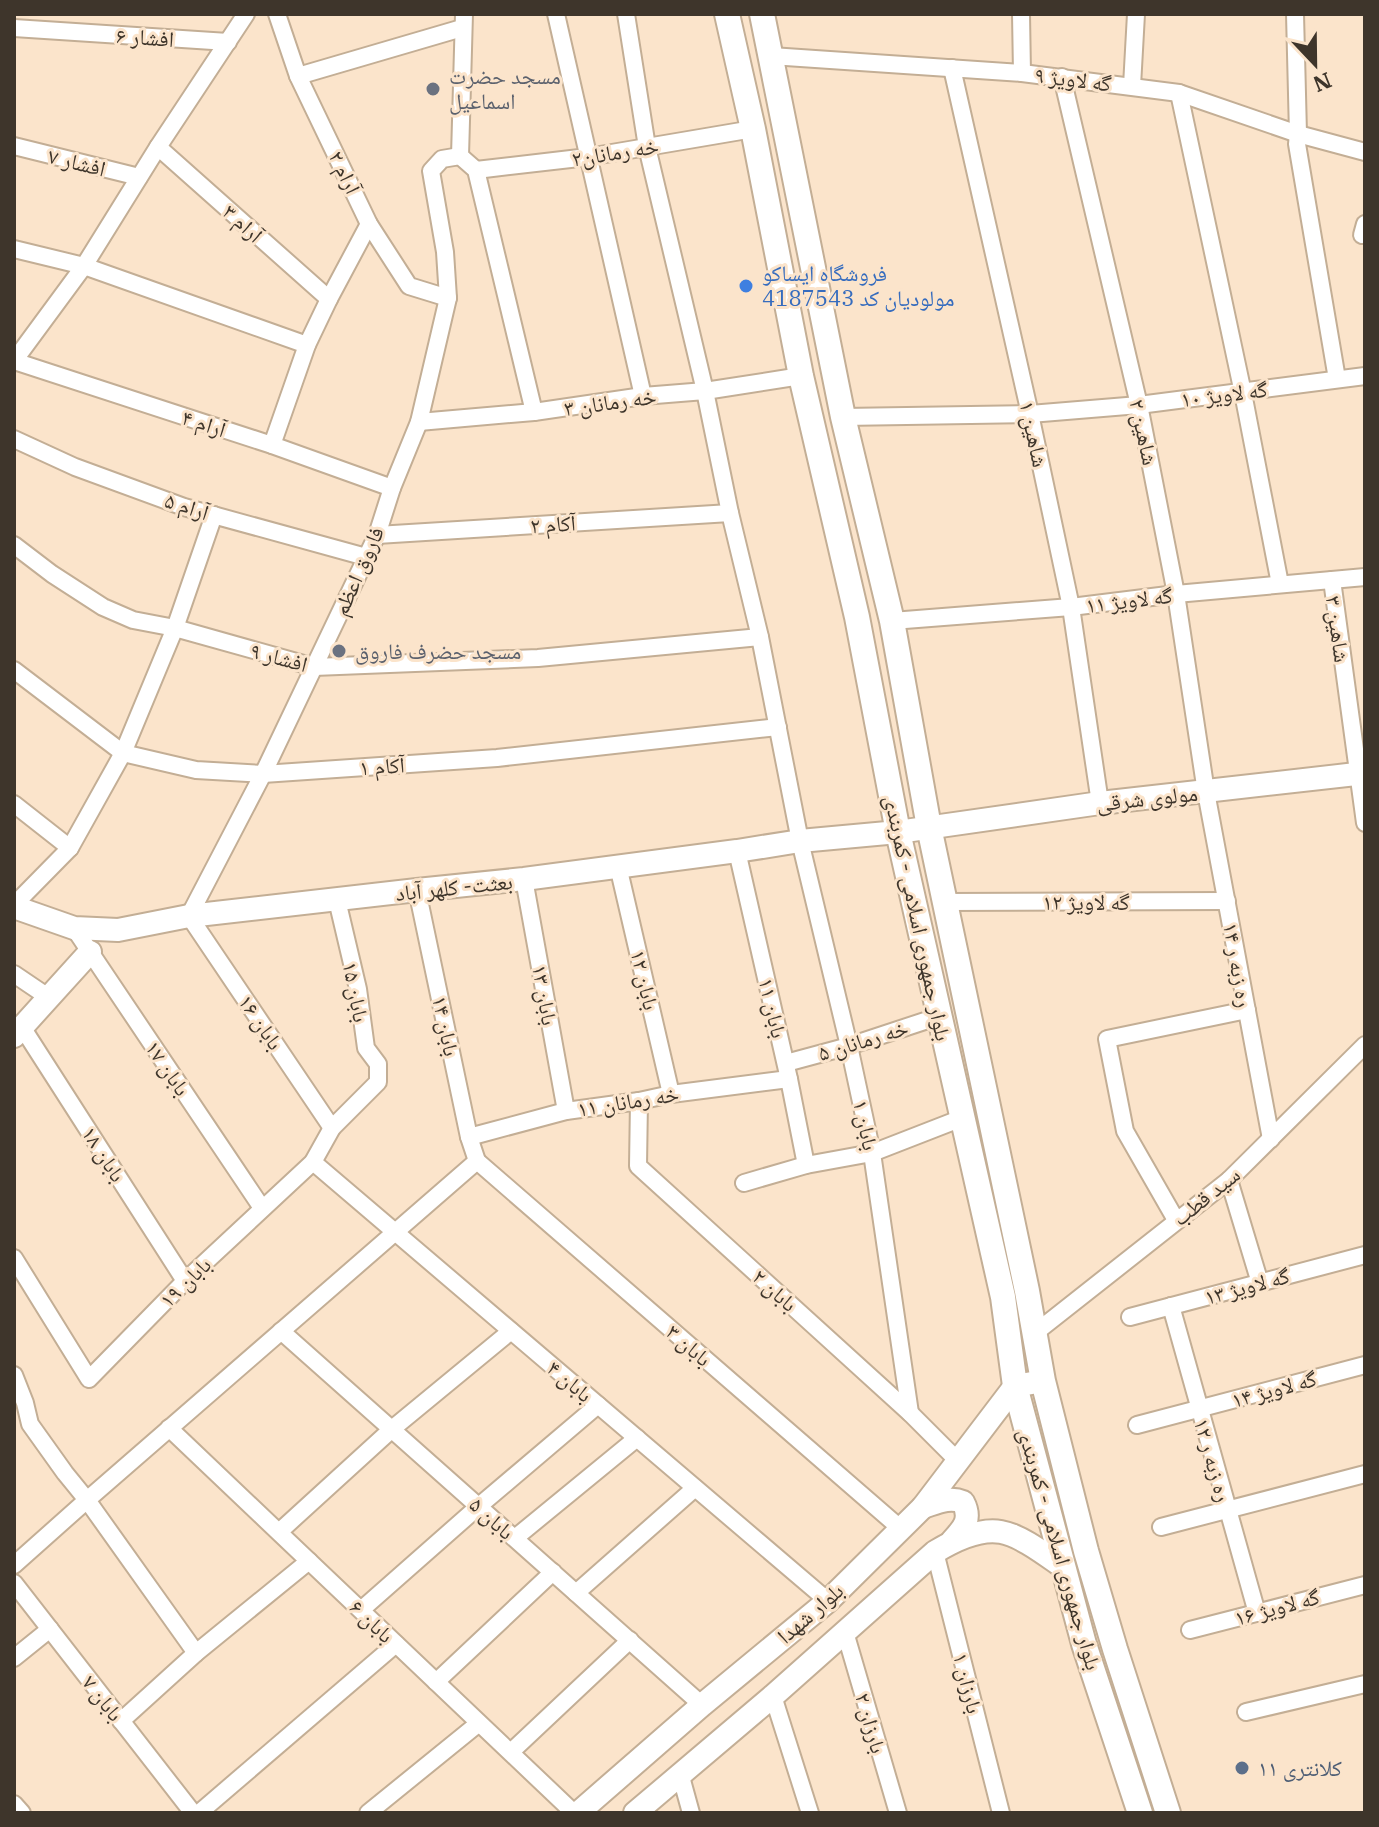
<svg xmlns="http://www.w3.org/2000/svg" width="1379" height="1827" viewBox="0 0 1379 1827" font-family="'IBM Plex Serif','Noto Naskh Arabic',serif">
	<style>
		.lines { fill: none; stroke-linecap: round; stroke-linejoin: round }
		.street-casing { stroke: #c3ae95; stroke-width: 20 }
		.secondary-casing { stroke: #c3ae95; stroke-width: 26 }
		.primary-casing { stroke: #c3ae95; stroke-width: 28 }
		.street { stroke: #fff; stroke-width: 16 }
		.secondary { stroke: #fff; stroke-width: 22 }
		.primary { stroke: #fff; stroke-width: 24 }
		.worship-dot { fill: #6b7280; stroke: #fbe4cb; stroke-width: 3 }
		.shop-dot { fill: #3f7fe0; stroke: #fbe4cb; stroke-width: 3 }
		.service-dot { fill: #5c6f8a; stroke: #fbe4cb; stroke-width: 3 }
		.labels { text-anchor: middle; stroke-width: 6; stroke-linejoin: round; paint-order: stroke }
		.street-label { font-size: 22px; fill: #3e352b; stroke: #fbe4cb }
		.worship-label { font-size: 22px; fill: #5b616d; stroke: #fbe4cb; text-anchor: start }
		.shop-label { font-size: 22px; fill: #366cbe; stroke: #fbe4cb; text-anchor: start }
		.service-label { font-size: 22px; fill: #4e5e75; stroke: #fbe4cb; text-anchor: start }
	</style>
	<rect width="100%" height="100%" fill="#fbe4cb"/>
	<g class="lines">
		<g class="street-casing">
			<g id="street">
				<polyline points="277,14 298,76 369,224 409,286 448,298"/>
				<polyline points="556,14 643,396"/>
				<polyline points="626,14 647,147 705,391 730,513 760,637 800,841 849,1046 872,1153 910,1413"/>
				<polyline points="1021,14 1022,73"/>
				<polyline points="1295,14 1298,134 1297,144 1337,379"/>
				<polyline points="14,28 228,42"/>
				<polyline points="771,56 1022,73 1179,93 1298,134 1365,152"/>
				<polyline points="952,68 1030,414 1071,607 1100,803"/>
				<polyline points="298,76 462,28"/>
				<polyline points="1062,77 1139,405 1176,594 1206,792 1271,1139"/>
				<polyline points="1132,86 1136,14"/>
				<polyline points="1179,93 1243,393 1280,584"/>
				<polyline points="14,146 139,177"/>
				<polyline points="158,147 329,299"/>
				<polyline points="460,156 464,14"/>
				<polyline points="476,170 588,157 753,129"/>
				<polyline points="1362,235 1365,224"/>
				<polyline points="14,249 84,266 307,345"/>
				<polyline points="14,361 84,266 158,147 246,14"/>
				<polyline points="14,361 272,445 392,488"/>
				<polyline points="843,417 1030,414 1139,405 1365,376"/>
				<polyline points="419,422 534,412 643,396 705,391 801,376"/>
				<polyline points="14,439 75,467 184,507 366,557"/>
				<polyline points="272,445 307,345 329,299 369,224"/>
				<polyline points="377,535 730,513"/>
				<polyline points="14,545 52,574 103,607 133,620 175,628 314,667 538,658 760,637"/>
				<polyline points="1332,580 1365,823"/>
				<polyline points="892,621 1071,607 1176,594 1365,577"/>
				<polyline points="14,670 123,753 196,770 263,774 497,758 778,727"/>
				<polyline points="14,804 70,848"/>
				<polyline points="737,851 789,1079 806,1165"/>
				<polyline points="618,866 671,1094"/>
				<polyline points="524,879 566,1111"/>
				<polyline points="417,890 469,1137 477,1161"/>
				<polyline points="945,902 1227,901"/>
				<polyline points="14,905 70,848 123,753 175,628 214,515"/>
				<polyline points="74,928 262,1208"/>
				<polyline points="14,974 48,997"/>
				<polyline points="22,1027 185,1281"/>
				<polyline points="786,1063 849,1046 940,1016"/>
				<polyline points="639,1101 638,1166 910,1413 958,1461"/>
				<polyline points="332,1128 189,916 263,774 377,535 392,488 419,422 448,298 445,252 431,171 442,159 460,156 476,170 534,412"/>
				<polyline points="469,1137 566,1111 639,1101 671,1094 789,1079"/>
				<polyline points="477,1161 900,1528"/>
				<polyline points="313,1162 828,1601"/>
				<polyline points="1229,1180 1260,1283"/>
				<polyline points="744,1183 806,1165 872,1153 962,1118"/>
				<polyline points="1176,1220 1125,1131 1107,1039 1247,1010"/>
				<polyline points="14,1258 89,1379 185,1281 313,1162 332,1128 378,1082 378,1064 366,1048 358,989 337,900"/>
				<polyline points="1171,1306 1257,1613"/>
				<polyline points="1130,1317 1365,1255"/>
				<polyline points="281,1331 702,1705"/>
				<polyline points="1035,1333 1229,1180 1365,1045"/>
				<polyline points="14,1375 25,1403 30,1424 65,1473 87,1500 196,1653"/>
				<polyline points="1137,1425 1365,1365"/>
				<polyline points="169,1428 574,1813"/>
				<polyline points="1161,1527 1365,1474"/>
				<polyline points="279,1532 392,1429 511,1331"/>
				<polyline points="515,1538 637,1438"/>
				<polyline points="935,1552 1001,1813"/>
				<polyline points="14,1565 87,1500 477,1161"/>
				<polyline points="14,1583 193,1813"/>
				<polyline points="576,1593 695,1488"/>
				<polyline points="361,1610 479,1506 598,1405"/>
				<polyline points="1190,1630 1365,1585"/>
				<polyline points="845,1632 898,1813"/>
				<polyline points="14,1658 50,1629"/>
				<polyline points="436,1682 553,1572"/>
				<polyline points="773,1696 810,1813"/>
				<polyline points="1246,1712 1365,1684"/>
				<polyline points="121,1721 196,1653 309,1561"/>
				<polyline points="511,1752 630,1640"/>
				<polyline points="680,1773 691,1813"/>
				<polyline points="14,1804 22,1813"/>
				<polyline points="199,1813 396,1644"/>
				<polyline points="368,1813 479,1723"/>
			</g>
		</g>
		<g class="secondary-casing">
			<g id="secondary">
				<polyline points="14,907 74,928 118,930 189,916 417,890 524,879 737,851 800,841 898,832 1100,803 1365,773"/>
				<polyline points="14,1036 90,952"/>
				<path d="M923,1507C936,1503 949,1496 963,1502C972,1519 964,1528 952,1541"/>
				<polyline points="578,1813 702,1705 828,1601 923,1507 1015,1386 1043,1381"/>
				<path d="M635,1813L773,1696L935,1552C953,1541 978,1528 1001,1532C1020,1535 1046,1555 1062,1566"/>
			</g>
		</g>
		<g class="primary-casing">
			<g id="primary">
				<polyline points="727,14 753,129 801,376 857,617 898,832 1003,1297 1015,1386 1084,1644 1140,1813"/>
				<polyline points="762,14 843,417 892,621 929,827 1027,1291 1043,1381 1086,1551 1115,1649 1168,1813"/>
			</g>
		</g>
		<use href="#street" class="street"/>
		<use href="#secondary" class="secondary"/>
		<use href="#primary" class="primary"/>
	</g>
	<g class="worship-dot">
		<circle cx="433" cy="89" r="8"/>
		<circle cx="339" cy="651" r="8"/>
	</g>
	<circle class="shop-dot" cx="746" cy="286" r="8"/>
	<circle class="service-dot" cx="1242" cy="1768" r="8"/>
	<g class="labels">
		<g class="street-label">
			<text transform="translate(145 37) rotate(4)" y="8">افشار ۶</text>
			<text transform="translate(1073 79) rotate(7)" y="8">گه لاویژ ۹</text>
			<text transform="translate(615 152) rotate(-9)" y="8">خه رمانان۲</text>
			<text transform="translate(77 162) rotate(14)" y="8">افشار ۷</text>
			<text transform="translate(345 172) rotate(64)" y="8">آرام ۲</text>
			<text transform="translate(243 223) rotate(42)" y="8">آرام ۳</text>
			<text transform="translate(1224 394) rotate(-7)" y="8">گه لاویژ ۱۰</text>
			<text transform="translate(610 402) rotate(-8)" y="8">خه رمانان ۳</text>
			<text transform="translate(204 423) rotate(18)" y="8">آرام ۴</text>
			<text transform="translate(1144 432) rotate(78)" y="8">شاهین ۲</text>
			<text transform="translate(1034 434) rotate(78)" y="8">شاهین ۱</text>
			<text transform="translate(187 506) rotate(18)" y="8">آرام ۵</text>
			<text transform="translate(553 524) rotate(-4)" y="8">آکام ۲</text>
			<text transform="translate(358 571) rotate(-66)" y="8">فاروق اعظم</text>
			<text transform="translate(1129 600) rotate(-7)" y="8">گه لاویژ ۱۱</text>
			<text transform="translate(1338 629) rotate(82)" y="8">شاهین ۳</text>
			<text transform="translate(279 657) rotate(15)" y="8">افشار ۹</text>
			<text transform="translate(382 766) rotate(-4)" y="8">آکام ۱</text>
			<text transform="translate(1147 798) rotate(-6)" y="8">مولوی شرقی</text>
			<text transform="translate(454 887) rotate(-6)" y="8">بعثت- کلهر آباد</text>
			<text x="1086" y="910">گه لاویژ ۱۲</text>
			<text transform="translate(918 918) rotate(78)" y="8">بلوار جمهوری اسلامی - کمربندی</text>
			<text transform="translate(1238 965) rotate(80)" y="8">ره زبه ر ۱۴</text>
			<text transform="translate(645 980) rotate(77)" y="8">بابان ۱۲</text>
			<text transform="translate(356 992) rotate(79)" y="8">بابان ۱۵</text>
			<text transform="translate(545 995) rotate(80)" y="8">بابان ۱۳</text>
			<text transform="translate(773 1008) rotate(77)" y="8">بابان ۱۱</text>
			<text transform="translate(261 1022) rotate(56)" y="8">بابان ۱۶</text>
			<text transform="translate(446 1026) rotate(78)" y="8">بابان ۱۴</text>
			<text transform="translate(863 1040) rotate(-17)" y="8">خه رمانان ۵</text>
			<text transform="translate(168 1068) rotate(56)" y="8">بابان ۱۷</text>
			<text transform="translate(628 1101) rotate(-9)" y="8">خه رمانان ۱۱</text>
			<text transform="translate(866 1125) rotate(78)" y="8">بابان ۱</text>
			<text transform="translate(104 1154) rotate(57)" y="8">بابان ۱۸</text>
			<text transform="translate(1206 1196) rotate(-39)" y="8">سید قطب</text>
			<text transform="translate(185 1282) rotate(-44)" y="8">بابان ۱۹</text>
			<text transform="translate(1247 1286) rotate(-15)" y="8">گه لاویژ ۱۳</text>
			<text transform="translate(775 1290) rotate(42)" y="8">بابان ۲</text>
			<text transform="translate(689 1345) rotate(41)" y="8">بابان ۳</text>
			<text transform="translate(570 1381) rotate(40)" y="8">بابان ۴</text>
			<text transform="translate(1274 1389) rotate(-15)" y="8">گه لاویژ ۱۴</text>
			<text transform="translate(1213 1460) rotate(74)" y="8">ره زبه ر ۱۲</text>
			<text transform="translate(492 1518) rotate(42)" y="8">بابان ۵</text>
			<text transform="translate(1060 1549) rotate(74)" y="8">بلوار جمهوری اسلامی - کمربندی</text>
			<text transform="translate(1277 1607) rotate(-15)" y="8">۱۶ گه لاویژ</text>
			<text transform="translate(810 1613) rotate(-41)" y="8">بلوار شهدا</text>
			<text transform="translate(372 1621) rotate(44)" y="8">بابان ۶</text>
			<text transform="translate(968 1683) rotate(76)" y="8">بارزان ۱</text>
			<text transform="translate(103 1698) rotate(52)" y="8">بابان ۷</text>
			<text transform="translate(871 1723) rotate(74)" y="8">بارزان ۲</text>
		</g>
		<g class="worship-label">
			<text x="449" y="84">مسجد حضرت<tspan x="449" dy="25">اسماعیل</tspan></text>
			<text x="355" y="659">مسجد حضرف فاروق</text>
		</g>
		<g class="shop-label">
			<text x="762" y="281">فروشگاە ایساکو<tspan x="762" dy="25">مولودیان کد 4187543</tspan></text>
		</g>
		<g class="service-label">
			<text x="1258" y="1776">کلانتری ۱۱</text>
		</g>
	</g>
	<rect width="1379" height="1827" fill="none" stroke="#3e352b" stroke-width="32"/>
	<g transform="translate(1315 64) rotate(158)" stroke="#fbe4cb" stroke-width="6" paint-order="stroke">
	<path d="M0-6L14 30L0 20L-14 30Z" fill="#3e352b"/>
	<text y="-12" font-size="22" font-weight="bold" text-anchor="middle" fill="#3e352b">N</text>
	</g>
</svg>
